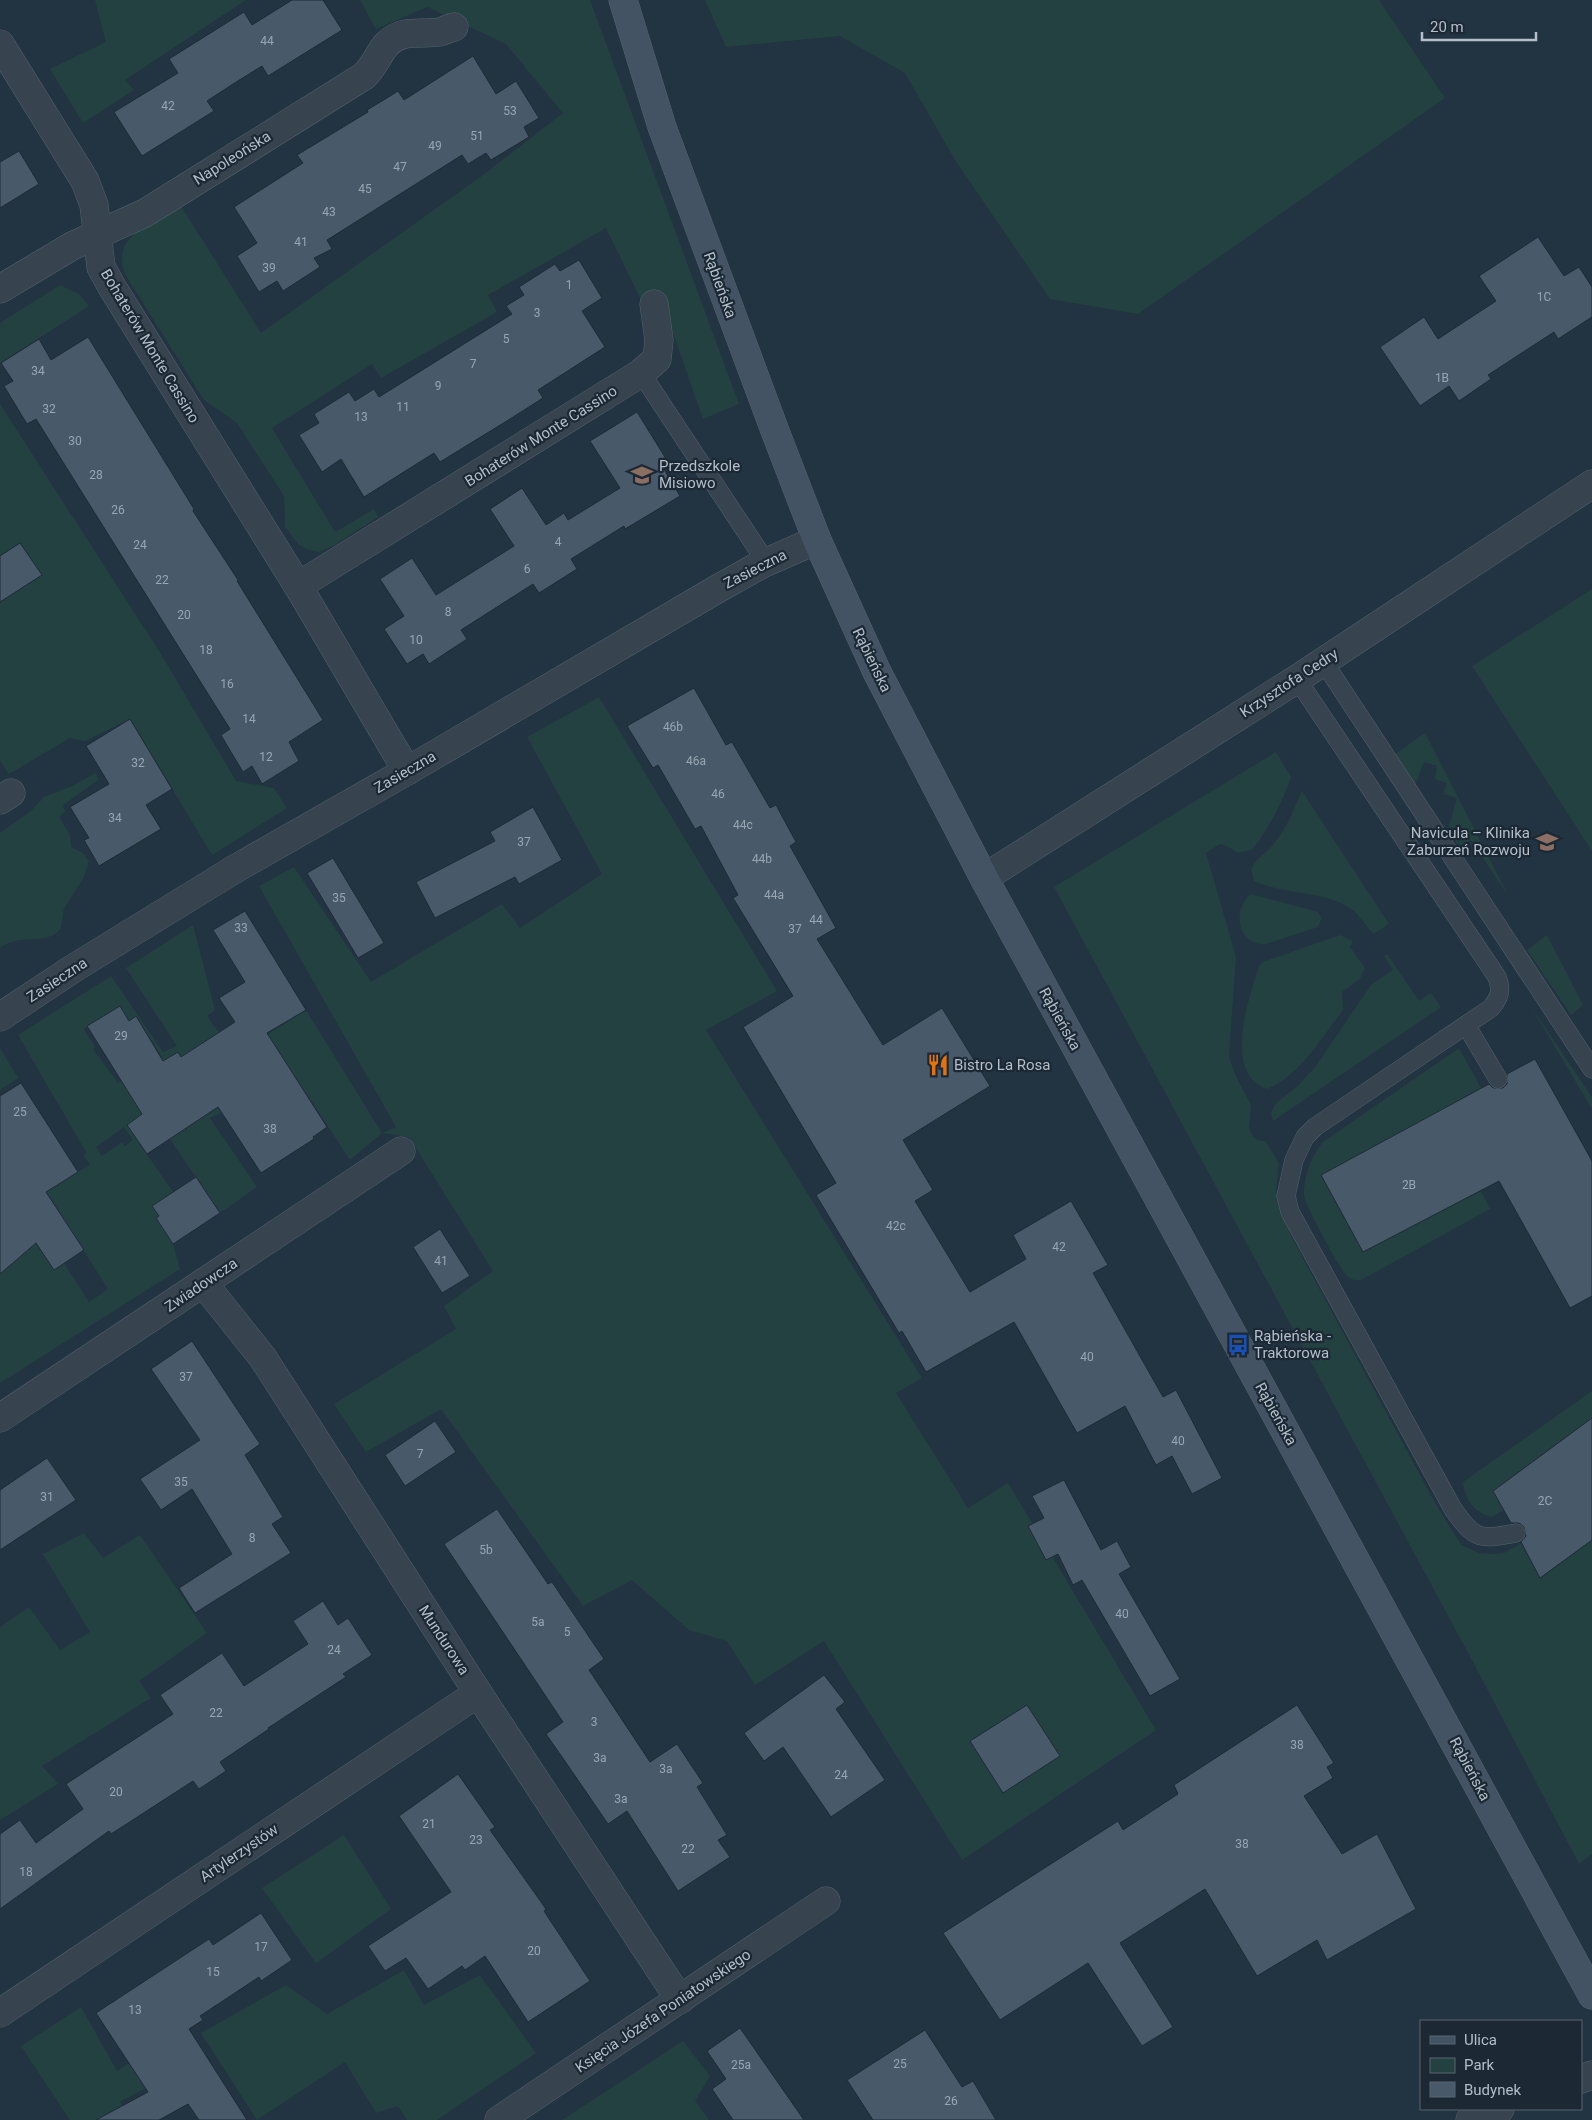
<svg xmlns="http://www.w3.org/2000/svg" width="1592" height="2120" viewBox="0 0 1592 2120" font-family="Roboto,sans-serif">
	<style>
		.green { fill: #244141; fill-rule: evenodd }
		.building { fill: #485a6a; stroke: #1e2b37 }
		.lines { fill: none; stroke-linecap: round; stroke-linejoin: round }
		.lane-casing { stroke: #55626e; stroke-width: 19 }
		.street-casing { stroke: #55626e; stroke-width: 29 }
		.secondary-casing { stroke: #55626e; stroke-width: 29 }
		.lane { stroke: #374450; stroke-width: 18 }
		.street { stroke: #374450; stroke-width: 28 }
		.secondary { stroke: #445364; stroke-width: 28 }
		.labels { text-anchor: middle; stroke-width: 4.5; stroke-linejoin: round; paint-order: stroke }
		.number-label { font-size: 12px; fill: #98a6b3 }
		.street-label { font-size: 15px; fill: #b3bfcb; stroke: #1c2935 }
		.poi-label { font-size: 15px; fill: #b3bfcb; stroke: #1c2935; text-anchor: start }
	</style>
	<rect width="100%" height="100%" fill="#223341"/>
	<g class="green">
		<polygon points="95,0 246,0 125,80 134,90 83,123 50,69 106,42"/>
		<path d="M360,0H590L739,404L703,419L666,313L645,308L606,228L488,295L497,312L381,378L372,364L272,428L335,532L374,509L378,517L333,546L319,552L309,550L299,545L285,527L284,496L237,423L204,400L126,276C124,271 122,265 122,260C120,232 161,218 181,206L261,333L483,175L563,113L506,44L427,7L376,29Z"/>
		<polygon points="705,0 1379,0 1445,98 1138,314 1050,299 955,160 905,73 840,36 726,47"/>
		<polygon points="60,285 79,294 89,306 0,363 0,323"/>
		<polygon points="0,404 161,654 236,781 274,788 287,808 212,855 130,719 85,741 70,738 9,774 0,761 0,602 42,575 20,543 0,556"/>
		<polygon points="1592,589 1592,851 1472,666"/>
		<path d="M599,697L777,991L706,1030L922,1378L896,1393L968,1508L1008,1483L1156,1730L962,1860L824,1641L755,1685L727,1641L689,1630L632,1580L583,1606L441,1409L366,1452L334,1404L456,1329L444,1306L493,1271L409,1137L382,1133L350,1160L296,1078L228,1121L222,1112L210,1118L257,1187L220,1213L170,1139L146,1153L173,1192L156,1218L173,1244L180,1269L0,1383V1209L21,1196L41,1251L54,1270L64,1263L89,1302L108,1289L41,1183L74,1174L90,1165L84,1156L86,1152L18,1035L111,976L163,1052L177,1046L126,968L193,925L215,1010L207,1016L223,1038L250,1045L306,1010L382,1133L396,1127L259,886L294,867L371,982L502,904L520,928L602,874L527,737ZM120,1006L129,1021L136,1016L162,1057L154,1064L150,1059L118,1083L93,1049L95,1047L84,1029ZM124,1127L133,1140L125,1146L122,1142L102,1156L96,1147Z"/>
		<polygon points="1425,733 1509,897 1471,840 1459,847 1448,829 1457,798 1443,794 1447,783 1435,779 1437,766 1424,762 1414,788 1394,755"/>
		<path d="M1276,752L1291,777C1281,806 1270,826 1252,850L1237,853L1229,847L1220,844L1206,853L1236,957L1229,1057L1235,1074L1251,1105L1249,1128L1253,1137L1258,1140L1265,1141L1279,1163L1276,1190L1279,1206L1292,1238L1434,1501L1461,1545L1479,1553L1495,1554L1504,1553L1522,1543L1541,1578L1592,1540V1854L1579,1864L1473,1662L1054,887Z"/>
		<path d="M96,773L98,780L63,805L65,812L59,817L70,835L71,847L83,853L89,861L84,877L64,908L61,928C59,931 55,935 51,936C34,943 16,935 0,948V833L31,811L44,797L72,786Z"/>
		<path d="M1302,791L1389,924L1373,934C1366,926 1359,914 1350,908C1322,890 1284,895 1254,881L1251,870C1255,859 1263,856 1271,847C1286,831 1293,810 1302,791Z"/>
		<path d="M1251,894L1318,912L1322,918L1318,927L1266,944C1238,947 1231,909 1251,894Z"/>
		<path d="M1340,935L1353,941L1350,947L1365,968L1360,979L1342,992L1343,1010C1321,1038 1301,1075 1267,1089C1222,1073 1249,998 1259,966L1263,962Z"/>
		<polygon points="1547,935 1583,1005 1571,1015 1527,950"/>
		<polygon points="1387,954 1419,1001 1431,993 1441,1007 1273,1121 1271,1113 1276,1103 1297,1087 1316,1066 1371,985 1393,970 1384,956"/>
		<polygon points="1530,1005 1592,1097 1592,1109"/>
		<polygon points="0,1048 18,1078 0,1090"/>
		<path d="M1459,1048L1481,1088L1321,1176L1363,1252L1481,1191L1490,1209L1361,1280C1356,1281 1352,1280 1347,1276C1340,1270 1305,1205 1304,1195C1303,1178 1312,1155 1323,1142Z"/>
		<path d="M1592,1391V1418L1493,1491L1504,1510L1491,1517C1473,1511 1465,1500 1463,1482Z"/>
		<polygon points="84,1533 103,1558 140,1535 207,1633 139,1681 151,1698 42,1766 58,1784 0,1820 0,1627 29,1607 60,1650 90,1632 43,1554"/>
		<polygon points="344,1835 391,1909 316,1963 262,1888"/>
		<polygon points="404,1970 424,2005 480,1975 536,2053 437,2120 407,2120 398,2106 376,2113 345,2062 257,2120 201,2033 286,1985 327,2014"/>
		<polygon points="81,2007 117,2071 151,2049 151,2085 120,2102 129,2120 70,2120 21,2046"/>
		<polygon points="683,2041 710,2076 695,2101 709,2120 562,2120"/>
	</g>
	<g class="building">
		<polygon points="292,0 323,0 342,30 268,76 262,66 233,84 207,101 214,111 142,156 114,112 178,73 169,59 244,12 252,25"/>
		<polygon points="473,56 496,94 516,81 539,118 524,127 529,137 491,160 486,153 468,164 462,155 327,240 332,249 314,258 320,267 283,291 277,281 259,292 237,256 257,243 234,207 303,163 297,155 368,112 367,110 382,101 398,91 404,100"/>
		<polygon points="19,151 39,184 0,208 0,162"/>
		<polygon points="1538,237 1564,276 1579,267 1592,287 1592,317 1558,339 1554,332 1488,375 1491,379 1459,401 1449,386 1420,406 1380,347 1424,317 1438,339 1496,301 1479,276"/>
		<polygon points="579,260 602,298 582,311 605,347 538,390 543,398 510,419 440,462 434,453 364,497 341,459 322,472 299,435 319,423 314,414 349,392 355,401 374,389 379,397 512,314 506,306 524,295 519,287 555,264 560,271"/>
		<polygon points="88,337 194,509 193,511 238,580 237,581 323,720 289,742 299,761 262,784 252,766 243,772 231,752 221,735 230,729 36,419 27,424 4,386 13,381 1,363 39,339 51,360"/>
		<polygon points="637,412 668,462 662,466 680,496 625,529 624,526 571,559 577,569 539,593 533,584 461,630 467,639 429,664 423,654 407,664 384,629 404,616 380,579 412,558 436,595 514,546 490,509 522,488 546,525 564,513 568,520 620,488 590,441"/>
		<polygon points="20,543 42,575 0,602 0,556"/>
		<polygon points="694,688 726,745 732,742 770,808 776,805 796,842 790,846 836,928 817,939 883,1045 942,1008 990,1086 903,1140 933,1190 915,1201 970,1292 1026,1259 1013,1235 1071,1201 1108,1265 1093,1273 1163,1397 1176,1390 1222,1478 1192,1494 1172,1456 1156,1465 1125,1406 1077,1433 1014,1322 926,1372 902,1331 899,1333 816,1195 836,1183 743,1027 793,996 733,898 738,895 701,826 695,829 658,765 653,768 627,726"/>
		<polygon points="130,719 172,789 146,805 161,829 99,866 84,840 89,838 70,807 109,784 86,746"/>
		<polygon points="533,807 562,860 519,884 515,877 435,918 416,882 495,841 490,832"/>
		<polygon points="333,858 384,943 358,958 307,873"/>
		<polygon points="245,911 306,1010 267,1033 327,1127 313,1137 314,1139 261,1173 218,1107 147,1154 127,1125 142,1114 87,1026 120,1006 129,1021 136,1016 163,1061 178,1052 181,1057 235,1022 219,998 245,982 213,930"/>
		<polygon points="1535,1059 1592,1161 1592,1296 1570,1308 1499,1181 1363,1252 1321,1175 1489,1084 1493,1088 1503,1088 1507,1084 1507,1074"/>
		<polygon points="21,1083 78,1172 46,1192 84,1250 54,1270 36,1243 0,1274 0,1096"/>
		<polygon points="196,1177 220,1213 173,1244 156,1218 159,1216 152,1206"/>
		<polygon points="440,1229 470,1276 442,1293 413,1247"/>
		<polygon points="192,1341 260,1444 245,1455 283,1517 272,1524 291,1553 195,1613 179,1588 232,1554 192,1489 161,1510 140,1479 200,1440 151,1369"/>
		<polygon points="1592,1418 1592,1540 1540,1578 1521,1542 1526,1536 1524,1527 1519,1523 1511,1523 1493,1491"/>
		<polygon points="435,1421 456,1452 405,1486 385,1455"/>
		<polygon points="47,1458 76,1500 0,1550 0,1490"/>
		<polygon points="1064,1480 1101,1550 1117,1541 1131,1567 1119,1574 1180,1679 1150,1696 1082,1580 1073,1585 1058,1554 1046,1560 1028,1526 1044,1518 1032,1496"/>
		<polygon points="497,1509 548,1584 552,1582 604,1659 589,1670 650,1762 677,1744 703,1783 697,1787 727,1835 718,1840 730,1857 678,1891 627,1811 608,1824 569,1767 546,1734 563,1722 444,1544"/>
		<polygon points="323,1601 338,1625 348,1618 372,1655 343,1674 346,1677 268,1728 269,1729 220,1762 226,1771 199,1789 193,1781 111,1834 109,1831 0,1909 0,1834 20,1820 36,1843 83,1809 66,1784 173,1714 160,1695 222,1653 244,1686 308,1644 293,1621"/>
		<polygon points="824,1675 845,1702 836,1709 885,1780 831,1817 783,1747 764,1761 744,1733"/>
		<polygon points="1027,1705 1060,1756 1003,1793 970,1741"/>
		<polygon points="1297,1705 1334,1763 1327,1767 1333,1778 1304,1796 1342,1854 1377,1834 1416,1909 1327,1960 1317,1940 1257,1976 1205,1889 1120,1943 1173,2027 1142,2046 1088,1963 1000,2020 943,1933 1118,1821 1123,1830 1178,1794 1174,1785"/>
		<polygon points="458,1774 495,1827 490,1830 546,1909 544,1911 590,1981 528,2022 485,1956 465,1970 462,1966 428,1989 406,1958 385,1971 368,1946 451,1892 399,1816"/>
		<polygon points="261,1913 292,1960 261,1981 259,1977 200,2016 203,2020 189,2029 247,2120 199,2120 188,2104 159,2120 96,2120 148,2092 96,2013 209,1939 213,1945"/>
		<polygon points="740,2028 804,2120 733,2120 712,2089 726,2079 707,2051"/>
		<polygon points="925,2030 962,2087 973,2081 996,2120 873,2120 847,2080"/>
	</g>
	<g class="lines">
		<g class="lane-casing">
			<g id="lane">
				<polyline points="641,373 766,562"/>
				<polyline points="1323,661 1592,1069"/>
				<path d="M1297,679L1497,977C1502,990 1500,997 1491,1008L1315,1127L1305,1137L1294,1160L1286,1196L1290,1212L1453,1509C1475,1540 1479,1540 1516,1533"/>
				<polyline points="1466,1025 1498,1079"/>
			</g>
		</g>
		<g class="street-casing">
			<g id="street">
				<polyline points="0,44 85,181 94,205 101,267 112,287 298,586 407,771"/>
				<path d="M0,289L72,246L145,213L364,76C374,67 378,54 387,44C402,28 421,35 439,32C444,31 449,28 454,27"/>
				<polyline points="298,586 641,373 657,359 659,340 654,304"/>
				<polyline points="0,800 11,793"/>
				<polyline points="984,878 1297,679 1592,484"/>
				<polyline points="0,1017 74,968 235,869 407,771 719,588 762,564 817,540"/>
				<polyline points="204,1284 263,1358 478,1693 680,2000"/>
				<polyline points="0,1418 401,1151"/>
				<polyline points="0,2013 478,1693"/>
				<polyline points="1581,2079 1592,2075"/>
				<polyline points="499,2120 826,1901"/>
				<polyline points="1470,2120 1500,2109"/>
			</g>
		</g>
		<g class="secondary-casing">
			<polyline id="secondary" points="623,0 662,127 775,431 817,540 877,672 984,878 1592,1995"/>
		</g>
		<use href="#lane" class="lane"/>
		<use href="#street" class="street"/>
		<use href="#secondary" class="secondary"/>
	</g>
	<defs>
		<g id="school-bare" transform="scale(1.725)"><path d="M0-5L7-2L0 1L-7-2ZM-4 1L0 2.5L4 1V4Q0 6-4 4Z" fill="#8d6e63" stroke="#1c2935" stroke-width="2.5" paint-order="stroke"/></g>
		<g id="restaurant-bare" transform="scale(1.725)"><path d="M-5-6h1v4h1v-4h1v4h1v-4h1v5L-1.5 .5V6h-2V.5L-5-1ZM5-6V6H3V1.5H1.5Q1.5-4 5-6Z" fill="#e8710a" stroke="#1c2935" stroke-width="2.5" paint-order="stroke"/></g>
		<g id="bus-bare" transform="scale(1.725)"><path d="M-5-6H5V4H4V6H2V4H-2V6H-4V4H-5ZM-3.5-4V0h7V-4ZM-3.5 1.2v1.5H-2V1.2ZM2 1.2v1.5H3.5V1.2Z" fill="#1a4fb4" stroke="#1c2935" stroke-width="2.5" paint-order="stroke"/></g>
	</defs>
	<g fill-rule="evenodd">
		<use href="#school-bare" x="642" y="475"/>
		<use href="#school-bare" x="1547" y="842"/>
		<use href="#restaurant-bare" x="938" y="1065"/>
		<use href="#bus-bare" x="1238" y="1345"/>
	</g>
	<g class="labels">
		<g class="number-label">
			<text x="267" y="45">44</text>
			<text x="168" y="110">42</text>
			<text x="510" y="115">53</text>
			<text x="477" y="140">51</text>
			<text x="435" y="150">49</text>
			<text x="400" y="171">47</text>
			<text x="365" y="193">45</text>
			<text x="329" y="216">43</text>
			<text x="301" y="246">41</text>
			<text x="269" y="272">39</text>
			<text x="569" y="289">1</text>
			<text x="1544" y="301">1C</text>
			<text x="537" y="317">3</text>
			<text x="506" y="343">5</text>
			<text x="473" y="368">7</text>
			<text x="38" y="375">34</text>
			<text x="1442" y="382">1B</text>
			<text x="438" y="390">9</text>
			<text x="403" y="411">11</text>
			<text x="49" y="413">32</text>
			<text x="361" y="421">13</text>
			<text x="75" y="445">30</text>
			<text x="96" y="479">28</text>
			<text x="118" y="514">26</text>
			<text x="558" y="546">4</text>
			<text x="140" y="549">24</text>
			<text x="527" y="573">6</text>
			<text x="162" y="584">22</text>
			<text x="448" y="616">8</text>
			<text x="184" y="619">20</text>
			<text x="416" y="644">10</text>
			<text x="206" y="654">18</text>
			<text x="227" y="688">16</text>
			<text x="249" y="723">14</text>
			<text x="673" y="731">46b</text>
			<text x="266" y="761">12</text>
			<text x="696" y="765">46a</text>
			<text x="138" y="767">32</text>
			<text x="718" y="798">46</text>
			<text x="115" y="822">34</text>
			<text x="743" y="829">44c</text>
			<text x="524" y="846">37</text>
			<text x="762" y="863">44b</text>
			<text x="774" y="899">44a</text>
			<text x="339" y="902">35</text>
			<text x="816" y="924">44</text>
			<text x="241" y="932">33</text>
			<text x="795" y="933">37</text>
			<text x="121" y="1040">29</text>
			<text x="20" y="1116">25</text>
			<text x="270" y="1133">38</text>
			<text x="1409" y="1189">2B</text>
			<text x="896" y="1230">42c</text>
			<text x="1059" y="1251">42</text>
			<text x="441" y="1265">41</text>
			<text x="1087" y="1361">40</text>
			<text x="186" y="1381">37</text>
			<text x="1178" y="1445">40</text>
			<text x="420" y="1458">7</text>
			<text x="181" y="1486">35</text>
			<text x="47" y="1501">31</text>
			<text x="1545" y="1505">2C</text>
			<text x="252" y="1542">8</text>
			<text x="486" y="1554">5b</text>
			<text x="1122" y="1618">40</text>
			<text x="538" y="1626">5a</text>
			<text x="567" y="1636">5</text>
			<text x="334" y="1654">24</text>
			<text x="216" y="1717">22</text>
			<text x="594" y="1726">3</text>
			<text x="1297" y="1749">38</text>
			<text x="600" y="1762">3a</text>
			<text x="666" y="1773">3a</text>
			<text x="841" y="1779">24</text>
			<text x="116" y="1796">20</text>
			<text x="621" y="1803">3a</text>
			<text x="429" y="1828">21</text>
			<text x="476" y="1844">23</text>
			<text x="1242" y="1848">38</text>
			<text x="688" y="1853">22</text>
			<text x="26" y="1876">18</text>
			<text x="261" y="1951">17</text>
			<text x="534" y="1955">20</text>
			<text x="213" y="1976">15</text>
			<text x="135" y="2014">13</text>
			<text x="900" y="2068">25</text>
			<text x="741" y="2069">25a</text>
			<text x="951" y="2105">26</text>
		</g>
		<g class="street-label">
			<text transform="translate(232 158) rotate(-32)" y="5">Napoleońska</text>
			<text transform="translate(720 285) rotate(70)" y="5">Rąbieńska</text>
			<text transform="translate(150 346) rotate(59)" y="5">Bohaterów Monte Cassino</text>
			<text transform="translate(541 436) rotate(-32)" y="5">Bohaterów Monte Cassino</text>
			<text transform="translate(755 569) rotate(-27)" y="5">Zasieczna</text>
			<text transform="translate(872 660) rotate(64)" y="5">Rąbieńska</text>
			<text transform="translate(1289 683) rotate(-33)" y="5">Krzysztofa Cedry</text>
			<text transform="translate(405 772) rotate(-30)" y="5">Zasieczna</text>
			<text transform="translate(57 980) rotate(-33)" y="5">Zasieczna</text>
			<text transform="translate(1060 1019) rotate(61)" y="5">Rąbieńska</text>
			<text transform="translate(201 1285) rotate(-34)" y="5">Zwiadowcza</text>
			<text transform="translate(1276 1414) rotate(61)" y="5">Rąbieńska</text>
			<text transform="translate(444 1640) rotate(57)" y="5">Mundurowa</text>
			<text transform="translate(1470 1769) rotate(62)" y="5">Rąbieńska</text>
			<text transform="translate(239 1853) rotate(-34)" y="5">Artylerzystów</text>
			<text transform="translate(663 2011) rotate(-34)" y="5">Księcia Józefa Poniatowskiego</text>
		</g>
		<g class="poi-label">
			<text x="659" y="471">Przedszkole<tspan x="659" dy="17">Misiowo</tspan></text>
			<text x="1530" y="838" text-anchor="end">Navicula – Klinika<tspan x="1530" dy="17">Zaburzeń Rozwoju</tspan></text>
			<text x="954" y="1070">Bistro La Rosa</text>
			<text x="1254" y="1341">Rąbieńska -<tspan x="1254" dy="17">Traktorowa</tspan></text>
		</g>
	</g>
	<rect x="1420" y="2020" width="162" height="90" fill="#1c2935" stroke="#586571"/>
	<rect x="1430" y="2036" width="25" height="8" fill="#445364" stroke="#586571"/>
	<text x="1464" y="2045" font-size="15" fill="#b3bfcb">Ulica</text>
	<rect x="1430" y="2058" width="25" height="15" fill="#244141" stroke="#586571"/>
	<text x="1464" y="2070" font-size="15" fill="#b3bfcb">Park</text>
	<rect x="1430" y="2082" width="25" height="15" fill="#485a6a" stroke="#586571"/>
	<text x="1464" y="2095" font-size="15" fill="#b3bfcb">Budynek</text>
	<path d="M1422 32v8h114v-8" fill="none" stroke="#b3bfcb" stroke-width="2.5"/>
	<text x="1430" y="32" font-size="15" fill="#b3bfcb" stroke="#1c2935" stroke-width="4" paint-order="stroke">20 m</text>
</svg>
